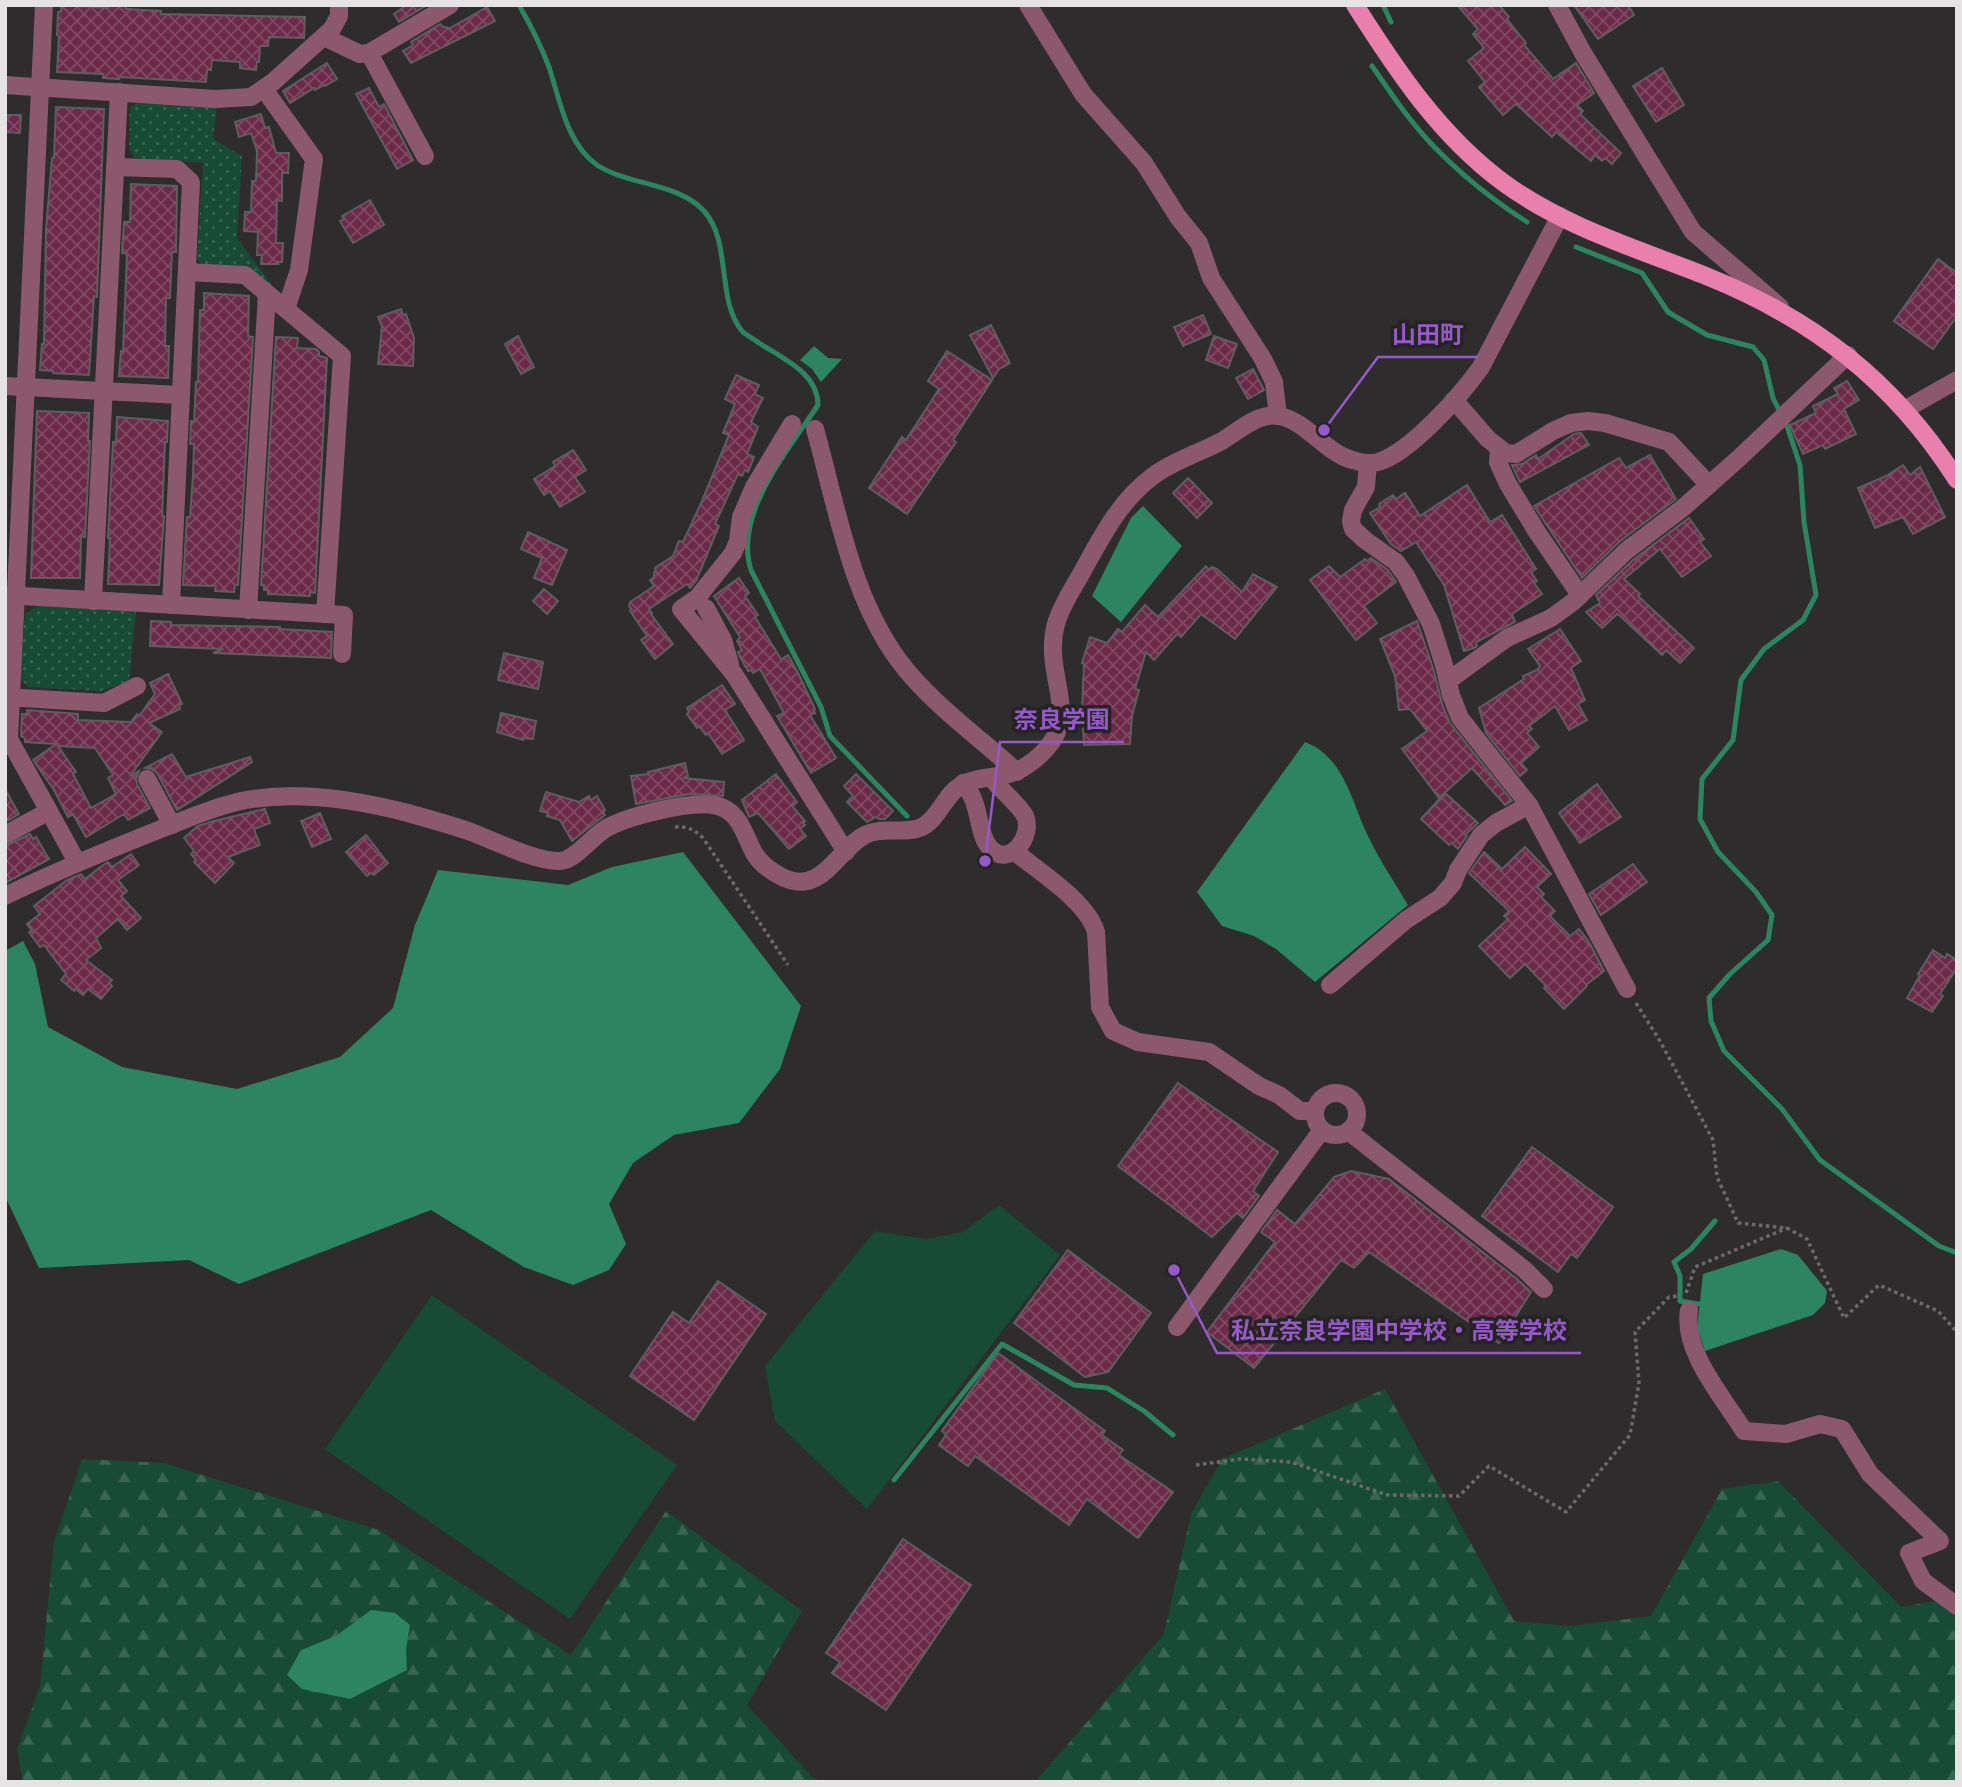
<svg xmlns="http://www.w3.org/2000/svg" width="1962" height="1787" viewBox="0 0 1962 1787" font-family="'Fira Sans Condensed','Noto Sans JP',sans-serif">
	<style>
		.grass { fill: #174b35 }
		.forest { fill: url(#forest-firs) }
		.park { fill: url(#park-dots) }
		.water { fill: #2c8560 }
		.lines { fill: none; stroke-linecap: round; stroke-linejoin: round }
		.stream { stroke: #2c8560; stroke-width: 5 }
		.building { fill: url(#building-cross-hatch); stroke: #605d5e; stroke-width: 2; fill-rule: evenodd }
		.path { stroke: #6c696a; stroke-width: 3.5; stroke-dasharray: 3.5 3.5; stroke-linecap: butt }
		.minor { stroke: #8b586d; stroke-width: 18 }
		.major { stroke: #e87fad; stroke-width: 18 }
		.leader { fill: none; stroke: #965ac8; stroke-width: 2.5 }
		.callout-dot { fill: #965ac8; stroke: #252324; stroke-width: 2.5 }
		.callout-label { font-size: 24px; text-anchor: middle; font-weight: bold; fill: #965ac8; stroke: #252324; stroke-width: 7; stroke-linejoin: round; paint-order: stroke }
	</style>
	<defs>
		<pattern id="forest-firs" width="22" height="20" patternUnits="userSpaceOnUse" patternTransform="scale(1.75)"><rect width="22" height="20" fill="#174b35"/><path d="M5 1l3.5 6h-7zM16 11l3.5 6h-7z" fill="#396552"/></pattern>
		<pattern id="park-dots" width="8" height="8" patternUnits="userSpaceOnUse" patternTransform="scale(1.75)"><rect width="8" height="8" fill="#174b35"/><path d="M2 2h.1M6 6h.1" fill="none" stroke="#396552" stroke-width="1.8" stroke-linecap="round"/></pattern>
		<pattern id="building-cross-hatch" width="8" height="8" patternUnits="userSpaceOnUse" patternTransform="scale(1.75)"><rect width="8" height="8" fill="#6c2a49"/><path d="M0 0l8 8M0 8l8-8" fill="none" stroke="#814963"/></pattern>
	</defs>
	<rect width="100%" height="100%" fill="#2f2c2d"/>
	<g class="grass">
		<polygon points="999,1205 1060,1255 867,1509 775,1421 765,1366 875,1231 926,1239 963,1232"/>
		<polygon points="432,1295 677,1465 570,1619 325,1449"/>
	</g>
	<g class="forest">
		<polygon points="1385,1389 1514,1621 1570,1626 1651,1616 1722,1489 1778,1481 1901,1607 1957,1597 1957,1782 1035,1782 1164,1634 1191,1514 1222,1459"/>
		<polygon points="82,1459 164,1463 379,1530 571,1655 666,1511 802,1611 747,1705 812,1777 823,1782 23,1782 17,1749 40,1686 54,1542"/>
	</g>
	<g class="park">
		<polygon points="136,103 217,106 213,139 242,156 237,238 272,285 249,269 207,268 197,259 203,163 135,158 129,150 130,108"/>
		<polygon points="38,606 136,611 129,681 101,691 28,687 20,678 25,614"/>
	</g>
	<g class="water">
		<polygon points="814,346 828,358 842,359 821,382 812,369 800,360"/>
		<polygon points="1143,506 1182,546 1121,622 1092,596 1131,518"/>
		<path d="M1305,742C1345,757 1352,804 1369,838C1380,861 1395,883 1408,905L1315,982L1276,949L1254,936L1222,926L1197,892Z"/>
		<polygon points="683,852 801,1006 780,1069 739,1123 674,1135 633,1163 609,1204 626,1244 609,1270 573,1285 524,1267 431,1210 239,1284 189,1260 39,1268 5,1196 5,951 23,941 35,964 48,1027 122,1067 237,1089 340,1057 393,1008 415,925 438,870 568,885 612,867"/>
		<polygon points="1781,1249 1798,1255 1827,1291 1825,1303 1813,1315 1705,1351 1697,1328 1703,1274"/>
		<polygon points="371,1610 395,1613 410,1625 406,1650 407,1670 350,1699 302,1689 287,1675 301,1650 336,1636"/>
	</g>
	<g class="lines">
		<g class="stream">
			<path d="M519,5C530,24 541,46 549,67C560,101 567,144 597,165C627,185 679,183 704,211C732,242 716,300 742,331C746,335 754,339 759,343C782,358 818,373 818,405C789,449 733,514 751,570L821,707L830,736L907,816"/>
			<polyline points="1383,5 1391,22"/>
			<path d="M1372,66C1385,84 1396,102 1410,119C1440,158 1486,196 1527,222"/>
			<polyline points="1576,247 1642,273 1668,312 1707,335 1753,347 1764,360 1773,398 1787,426 1800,465 1804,522 1816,595 1803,620 1764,649 1741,680 1733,740 1702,779 1700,819 1718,852 1756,892 1772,915 1768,940 1730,974 1709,998 1711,1021 1724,1051 1782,1109 1820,1160 1939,1246 1957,1253"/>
			<polyline points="1699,1304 1680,1301 1680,1276 1674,1262 1691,1249 1715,1221"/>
			<polyline points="894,1480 1002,1344 1074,1385 1107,1388 1144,1411 1173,1435"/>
		</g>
	</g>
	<g class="building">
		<polygon points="61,5 108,8 108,5 126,5 126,9 161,11 161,14 305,17 304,38 269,37 268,46 260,46 259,62 257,62 256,70 240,68 240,62 212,60 211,70 207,70 206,82 119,77 119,79 103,78 103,74 57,72 59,36 57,35 58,12 61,12"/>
		<polygon points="407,5 427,5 399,22 394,14"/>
		<polygon points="1457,5 1499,5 1509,17 1507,19 1526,43 1524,45 1553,79 1576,63 1594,93 1577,105 1583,111 1580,114 1621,153 1612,164 1605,158 1602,161 1595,155 1591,161 1556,132 1552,137 1516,104 1503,115 1479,87 1485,82 1468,61 1484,48 1473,34 1478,29"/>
		<polygon points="1574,5 1628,5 1634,15 1598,39"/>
		<polygon points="487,7 495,21 411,63 403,51 413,45 411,42 440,24 443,27 450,28"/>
		<polygon points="327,63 337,79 325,86 324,85 315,90 314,88 290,103 283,91"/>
		<polygon points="1662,68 1684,105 1656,122 1633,86"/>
		<polygon points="369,88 379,107 384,104 413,160 397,169 356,94"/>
		<polygon points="56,107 104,109 97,297 94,296 89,375 53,373 53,371 40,370 42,344 44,344 46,230 52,158 54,158"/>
		<polygon points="261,114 265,128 269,127 276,153 289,153 288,173 282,173 282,201 277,200 276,243 283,243 282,262 277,262 278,264 261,264 262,255 257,255 258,232 244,231 245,212 251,212 252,181 256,181 257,151 251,133 239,137 235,122"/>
		<polygon points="5,115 21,115 20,133 5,132"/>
		<polygon points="131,184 177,186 176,252 172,252 170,298 166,298 165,346 169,346 168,378 119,376 121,351 123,351 127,254 122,253 124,222 130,222"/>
		<polygon points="370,200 384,225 353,243 340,221 344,219 342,216"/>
		<polygon points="1938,259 1957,273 1957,316 1933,349 1894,321"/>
		<polygon points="204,293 249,296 248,336 253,337 238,585 235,585 234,592 215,591 216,586 183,585 187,517 190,517 193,475 194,444 190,444 191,421 194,422 196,382 198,382 200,310 204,310"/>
		<polygon points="401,309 403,315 406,314 414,338 413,366 378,364 382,326 378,317"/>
		<polygon points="1203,315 1211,334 1183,346 1174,327"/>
		<polygon points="991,325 1010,363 999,369 993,378 970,335"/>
		<polygon points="518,336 534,367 521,374 505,344"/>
		<polygon points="1214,336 1237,344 1228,368 1206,360"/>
		<polygon points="276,337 298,338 297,348 316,349 319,352 319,356 327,358 315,593 310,592 310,596 268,594 268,590 264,590 264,585 261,585"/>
		<polygon points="947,351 992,380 953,440 956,442 907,514 869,488 902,437 906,440 939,389 928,381"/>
		<polygon points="1253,369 1264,390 1248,399 1236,378"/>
		<polygon points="736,375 759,385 755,394 763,398 751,422 758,427 747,454 754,457 748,472 745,470 742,476 738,474 715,524 719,526 696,581 690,588 687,584 649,609 652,613 651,614 673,644 655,659 641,640 647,636 630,611 632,610 629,606 630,602 654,586 650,580 654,577 654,572 656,571 655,568 673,556 679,541 683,542 702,501 729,435 723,433 735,404 725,399"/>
		<polygon points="1847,381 1859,400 1844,409 1856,434 1825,449 1823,445 1803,454 1790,425 1816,413 1813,406 1838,394 1834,388"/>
		<polygon points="37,411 89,413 88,441 90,441 85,537 81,536 80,578 31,578"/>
		<polygon points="117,417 168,421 167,442 165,442 162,516 164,516 159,585 108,584 110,538 108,538 113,442 116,442"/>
		<polygon points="1581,433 1589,445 1520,482 1512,465 1522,464 1536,455 1538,459 1574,434"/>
		<polygon points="573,450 586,470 575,477 585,492 560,507 550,491 544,495 534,479 555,466 553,462"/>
		<polygon points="1650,455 1676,499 1619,542 1582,578 1534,506 1619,458 1626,468"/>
		<polygon points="1903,465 1910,475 1920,467 1945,517 1913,534 1903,517 1875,528 1858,488 1886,476"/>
		<polygon points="1188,478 1212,503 1197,518 1173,493"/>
		<polygon points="1467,485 1490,522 1502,515 1536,569 1531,572 1537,581 1534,583 1542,594 1512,614 1515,622 1476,642 1477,646 1474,648 1464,651 1444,585 1416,542 1401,551 1391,544 1370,513 1380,507 1379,504 1393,495 1396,499 1405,493 1420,516"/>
		<polygon points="1689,518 1704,539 1700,542 1711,556 1682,577 1660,549 1624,579 1640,594 1638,596 1694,648 1680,663 1666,650 1662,655 1619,615 1617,614 1602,628 1586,612 1600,603 1596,595 1633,560"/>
		<polygon points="528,532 567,550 552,585 534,578 542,558 521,549"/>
		<polygon points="1371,558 1388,570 1396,582 1364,606 1377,623 1356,640 1310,580 1329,566 1340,577 1365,559 1367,561"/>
		<polygon points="1206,566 1209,570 1212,567 1217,569 1242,592 1253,574 1277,587 1235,639 1201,614 1181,637 1177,634 1154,660 1146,652 1135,689 1139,690 1132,716 1130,744 1084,745 1082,710 1084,664 1082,663 1090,637 1107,643 1118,629 1122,632 1145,605 1158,617"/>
		<polygon points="739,578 749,593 745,596 758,615 755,617 781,659 788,655 797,671 815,709 813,710 815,713 810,715 836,758 811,773 777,716 784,713 760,669 753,673 751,670 748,671 740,657 738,652 742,650 737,641 740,637 714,596"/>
		<polygon points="544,589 558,601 547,614 533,601"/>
		<polygon points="151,621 171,622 171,625 280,627 280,629 332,632 331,658 213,653 223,649 150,646"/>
		<polygon points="1417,621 1433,668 1443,707 1450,723 1512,801 1505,805 1472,768 1439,798 1402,749 1427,731 1410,709 1399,710 1395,676 1380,639"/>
		<polygon points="1560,629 1581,661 1571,668 1585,700 1578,704 1587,720 1569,730 1555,706 1529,726 1532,729 1527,733 1539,747 1521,763 1527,770 1520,776 1486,733 1479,708 1524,679 1523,676 1537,670 1540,666 1528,649"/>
		<polygon points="504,653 543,662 538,689 498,680"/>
		<path d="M168,674L182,704L179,705L180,709L149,723L162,732L130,776L139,771L136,778L137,784L150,808L128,820L124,814L86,837L73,814L68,817L54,790L33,760L56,744L25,742V738L21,736L22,714H27V710L78,714V720L131,722L137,714L139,716L155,694L150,683ZM58,746L95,748L113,775L108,778L116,794L91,808L73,774L76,772Z"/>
		<polygon points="722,685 735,704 725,710 744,740 722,754 708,733 706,735 699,726 697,728 687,714 689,712 687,708"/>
		<polygon points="501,713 536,721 533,739 523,738 523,740 497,732"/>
		<polygon points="172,754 186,777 250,757 252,762 177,810 157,773 152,769 145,768"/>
		<polygon points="685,763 688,776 684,778 724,782 723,796 689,794 636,804 631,776 649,774 648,772"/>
		<polygon points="776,774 797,802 792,806 805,821 803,823 805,825 800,829 806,836 789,849 758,813 749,817 742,800"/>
		<polygon points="856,774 893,811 885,819 879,819 876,817 867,822 847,802 853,796 844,786"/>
		<polygon points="1597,784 1621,817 1580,843 1559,813"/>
		<polygon points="5,789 19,814 5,822"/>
		<polygon points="546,792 579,802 589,796 591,800 597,796 605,810 603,811 605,815 572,841 560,820 547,816 548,813 540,811"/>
		<polygon points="1445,793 1478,823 1465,835 1467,836 1458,849 1452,843 1449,845 1421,819"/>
		<polygon points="265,809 270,823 254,829 260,845 228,857 234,863 215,883 194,862 196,860 191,854 194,851 184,838 198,826 214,821"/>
		<polygon points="320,813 331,839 312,847 301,821"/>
		<polygon points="30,834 33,839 36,837 49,859 5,883 5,846"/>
		<polygon points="366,835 388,863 374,875 372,873 367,876 346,852"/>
		<polygon points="1525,847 1551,874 1537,887 1544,894 1541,897 1555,911 1550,916 1570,936 1579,929 1589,942 1604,971 1586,985 1587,986 1564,1009 1544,988 1546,986 1525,964 1510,978 1479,946 1508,919 1504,916 1509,911 1469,873 1484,852 1502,869"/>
		<polygon points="131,854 139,865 118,880 127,891 121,896 141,918 127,930 118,919 96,938 101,948 86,960 112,980 109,983 112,986 101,999 88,989 83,995 76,989 74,991 61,980 66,974 44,945 40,947 29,932 32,931 27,924 40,914 34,906 67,880 81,874 85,879 103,865 108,862 112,867"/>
		<polygon points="1633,864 1647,882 1601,915 1589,894"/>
		<polygon points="1933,950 1945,958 1947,954 1957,960 1957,968 1940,994 1943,996 1932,1012 1907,998 1920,975 1918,974"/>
		<polygon points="1178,1083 1278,1152 1253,1191 1259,1196 1243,1218 1237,1213 1212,1237 1118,1166"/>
		<polygon points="1532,1147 1613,1207 1577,1258 1571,1254 1558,1272 1482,1216"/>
		<polygon points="1351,1171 1389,1179 1517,1279 1531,1292 1499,1343 1369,1252 1354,1268 1341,1260 1254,1368 1207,1332 1275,1242 1261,1232 1277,1210 1295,1224 1334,1177"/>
		<polygon points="1068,1250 1151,1313 1108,1372 1085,1377 1014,1323"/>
		<polygon points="718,1281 766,1314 694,1420 630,1376 673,1312 689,1323"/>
		<polygon points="998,1353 1105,1431 1102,1435 1123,1450 1119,1455 1173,1492 1138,1538 1087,1499 1069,1525 975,1456 968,1466 939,1445 946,1435 942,1431"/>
		<polygon points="903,1539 971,1585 886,1710 832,1673 840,1662 826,1653"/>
	</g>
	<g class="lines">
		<g class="path">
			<path d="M675,827C687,826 694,829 703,838L788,965"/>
			<polyline points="1636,1003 1660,1041 1713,1140 1717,1177 1738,1223 1787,1228 1807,1239 1844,1318 1879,1285 1938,1311 1957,1332"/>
			<polyline points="1686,1293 1695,1267 1787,1228"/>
			<polyline points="1196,1465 1240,1459 1291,1462 1387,1495 1459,1496 1489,1466 1566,1512 1630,1435 1639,1383 1635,1332 1669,1297 1677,1296"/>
		</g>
		<g class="minor">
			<polyline points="44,5 9,739 77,862"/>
			<polyline points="1028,5 1083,94 1144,163 1178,217 1199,243 1211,278 1263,359 1274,382 1278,416"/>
			<polyline points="1557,5 1583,53 1693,232 1780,307"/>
			<polyline points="324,37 360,54 369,53 450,5"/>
			<polyline points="369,53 425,156"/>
			<polyline points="5,85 215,99 251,97 273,82 332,29 339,16 339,5"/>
			<polyline points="264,89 314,159 299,270 286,309"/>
			<polyline points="115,167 177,169 191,182 171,605"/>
			<polyline points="187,272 245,275 342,356 325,614"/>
			<polyline points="5,386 181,395"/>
			<polyline points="1454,400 1488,439 1506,453 1516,454 1553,431 1571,423 1588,421 1605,423 1669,442 1709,485"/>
			<polyline points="1904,410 1957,380"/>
			<polyline points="792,424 754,487 741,517 738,541 733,553 697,598 681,609 734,674 846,852"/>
			<path d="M815,429C838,511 852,605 907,671C940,710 980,738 1017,772"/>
			<polyline points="1499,450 1498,462 1508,484 1537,532 1580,595"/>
			<polyline points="1368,463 1366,487 1353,510 1351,521 1353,529 1365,540 1396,562 1406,576 1431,624 1444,665 1451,695 1460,718 1529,805 1627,989"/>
			<polyline points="5,595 344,615 342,654"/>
			<polyline points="93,601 119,92"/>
			<polyline points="706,608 723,640 730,664"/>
			<polyline points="248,610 267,294"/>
			<polyline points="1448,681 1507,638 1551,618 1573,602 1626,551 1684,507 1738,459 1848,355"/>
			<polyline points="5,697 104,703 137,686"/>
			<polyline points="147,779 172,825"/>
			<path d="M963,783C982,803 976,833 990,848C1009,869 1034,836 1025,816C1021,807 999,788 992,779"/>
			<polyline points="5,835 49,811"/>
			<path d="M1014,851C1039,872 1087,901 1096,932L1100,1007L1113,1031L1138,1042L1209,1052L1259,1086L1279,1095L1300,1111H1314"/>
			<path d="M5,896C56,871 108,850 161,829C187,819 213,807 241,801C296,790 354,799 408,813C429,819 451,825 471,832C495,841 536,862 560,861C574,861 592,837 605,829C627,816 689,801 714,805C739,809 744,834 754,853C760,863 772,872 782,877C823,897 837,848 867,834C885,826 905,835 922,827C939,818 945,795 960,786C979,774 1004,780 1023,768C1094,723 1040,682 1056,624C1061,606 1072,590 1081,574C1101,538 1119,501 1153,476C1173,461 1197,454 1220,442C1237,433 1257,412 1279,416C1303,420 1321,446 1342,456C1352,461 1368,465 1378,462C1410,453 1462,394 1481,367L1560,216"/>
			<polyline points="1330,985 1406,920 1440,898 1453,883 1458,870 1481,835 1496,823 1529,805"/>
			<circle cx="1336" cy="1114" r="21"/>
			<polyline points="1348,1131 1525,1270 1544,1289"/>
			<path d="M1689,1310C1682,1351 1723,1397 1744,1431L1786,1434L1820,1424L1842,1429L1870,1474L1940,1541L1909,1553L1923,1581L1957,1606"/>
			<polyline points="1177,1327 1322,1130"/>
		</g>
		<path class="major" d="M1355,5C1397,71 1440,136 1504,183C1564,227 1638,249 1706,276C1813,319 1894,381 1957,480"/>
	</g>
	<path class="leader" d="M1324 430L1378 357H1478M985 861L1000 742H1124M1174 1270L1217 1353H1581"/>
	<g class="callout-dot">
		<circle cx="1324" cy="430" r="7"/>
		<circle cx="985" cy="861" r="7"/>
		<circle cx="1174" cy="1270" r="7"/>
	</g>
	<g class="callout-label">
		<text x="1428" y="343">山田町</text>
		<text x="1062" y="728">奈良学園</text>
		<text x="1399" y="1339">私立奈良学園中学校・高等学校</text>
	</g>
	<rect width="1962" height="1787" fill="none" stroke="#e5e3e4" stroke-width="14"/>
</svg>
